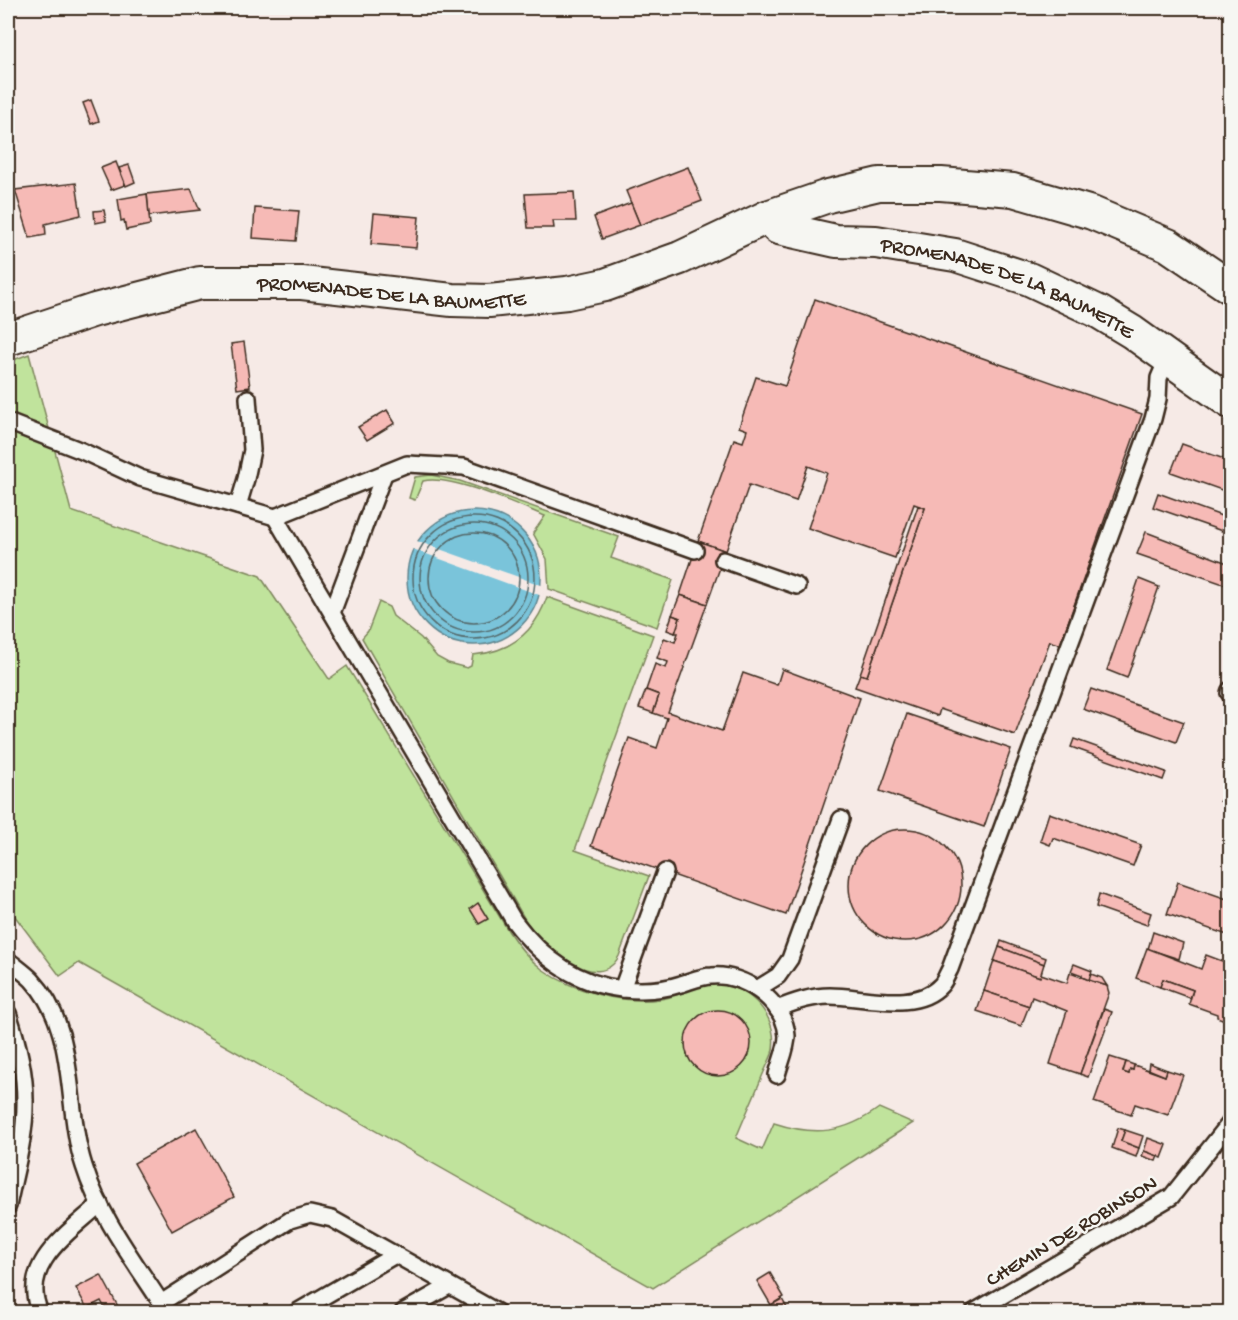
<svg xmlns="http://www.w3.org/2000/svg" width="1238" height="1320" viewBox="0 0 1238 1320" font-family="'Gochi Hand',sans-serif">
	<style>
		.green { fill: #c0e39c; stroke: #7e865d; stroke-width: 1.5; fill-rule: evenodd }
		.water { fill: #7ac4da; stroke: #61868f; stroke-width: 1.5 }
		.pier { fill: #f6eae6 }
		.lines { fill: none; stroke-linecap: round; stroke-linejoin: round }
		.shore { stroke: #546869; stroke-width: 1.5 }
		.building { fill: #f6bab6; stroke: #3b2a1e; stroke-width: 1.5 }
		.lane-casing { stroke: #3b2a1e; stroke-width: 20 }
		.street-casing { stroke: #3b2a1e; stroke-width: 36 }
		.lane { stroke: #f6f6f2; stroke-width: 15 }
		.street { stroke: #f6f6f2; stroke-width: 32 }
		.labels { text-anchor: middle; stroke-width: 5; stroke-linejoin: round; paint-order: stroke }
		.street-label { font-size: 21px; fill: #3b2a1e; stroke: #f6f6f2 }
	</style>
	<rect width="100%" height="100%" fill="#f6eae6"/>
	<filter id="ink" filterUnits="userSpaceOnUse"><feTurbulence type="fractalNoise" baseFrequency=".0167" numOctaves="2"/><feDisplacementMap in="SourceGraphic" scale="12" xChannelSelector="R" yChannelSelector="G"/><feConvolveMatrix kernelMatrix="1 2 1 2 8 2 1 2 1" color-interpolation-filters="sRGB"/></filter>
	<g filter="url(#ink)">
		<g class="green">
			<path d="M29,354L71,511L260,576L329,679L347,666L509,932C518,946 529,959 542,969C574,992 621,1004 660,999C679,997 697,983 717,984C751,986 781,1019 772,1054C769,1062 764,1071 761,1079C753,1099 744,1118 736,1138L762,1150L774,1123C814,1136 844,1134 879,1108L913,1123L653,1288L79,963L60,976L8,907V362ZM714,1017C753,1015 753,1070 717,1069C709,1069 702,1066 697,1059C691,1052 690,1042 693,1033C696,1024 705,1018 714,1017Z"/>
			<path d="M431,475L460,481L619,537L611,558L673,580L657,627L549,589L547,559L533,533L545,516C518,505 451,474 423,481L415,500L409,498L415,477Z"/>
			<path d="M547,597L653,635L575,850L649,876L619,956C598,996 543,944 527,923L362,638L368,631L379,602L389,607L393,616L421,638L437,657L448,663L467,668L471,666L473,655C510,652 535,632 547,597Z"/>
		</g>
		<circle class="water" cx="474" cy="578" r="67"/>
		<polygon class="pier" points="414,540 544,586 542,596 410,548"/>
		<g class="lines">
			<g class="shore">
				<circle cx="474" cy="578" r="61"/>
				<circle cx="474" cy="578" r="54"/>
				<circle cx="474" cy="578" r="45"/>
			</g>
		</g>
		<g class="building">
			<polygon points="91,100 99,121 91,124 83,103"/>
			<polygon points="116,162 125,185 111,190 101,168"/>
			<polygon points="129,165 135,182 126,186 119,168"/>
			<polygon points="688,167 702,201 640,225 626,191"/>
			<polygon points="76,183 81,215 45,224 46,235 30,238 15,190"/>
			<polygon points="191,189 200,210 149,216 147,194"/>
			<polygon points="574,192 576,221 553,221 554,228 528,228 525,194"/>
			<polygon points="147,194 150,225 126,230 124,220 121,221 118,199"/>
			<polygon points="631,203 640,225 602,239 594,217"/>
			<polygon points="255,208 299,211 296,241 253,238"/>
			<polygon points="104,210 106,221 95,223 94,211"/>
			<polygon points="374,213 419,217 416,248 371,244"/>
			<polygon points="815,299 1142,414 1060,645 1050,641 1015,735 940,709 938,716 855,687 860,674 867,676 925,508 914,504 895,558 808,528 827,473 808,466 796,501 749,485 726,551 698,541 734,439 743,442 747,430 739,427 756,377 785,386"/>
			<polygon points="244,342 250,387 237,389 231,344"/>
			<polygon points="387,410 395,423 367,440 358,427"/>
			<polygon points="1182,444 1230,461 1230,493 1171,472"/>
			<polygon points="1158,493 1227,518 1222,531 1153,507"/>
			<polygon points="918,506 925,508 867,676 860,674"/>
			<polygon points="1146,532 1230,564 1229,586 1137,554"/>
			<polygon points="698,541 726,551 707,604 680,595"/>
			<polygon points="1139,579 1159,587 1127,678 1107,670"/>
			<polygon points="680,595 707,604 668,712 722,731 743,673 777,685 782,669 860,698 786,915 591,846 629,738 657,748 667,718 653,713 659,695 646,690 655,664 666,668 668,662 657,658 664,638 675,642 678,633 675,633 680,618 672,615"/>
			<polygon points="672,615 680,618 675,633 667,630"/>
			<polygon points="1091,689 1184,722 1176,742 1083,709"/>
			<polygon points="646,690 659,695 653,713 639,708"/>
			<polygon points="907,714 1011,749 984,827 880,791"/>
			<polygon points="1074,739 1166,772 1163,780 1071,747"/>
			<polygon points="1224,792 1230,794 1230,805 1220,801"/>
			<polygon points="1049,813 1141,845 1133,866 1053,838 1050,845 1040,841"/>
			<circle cx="905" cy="885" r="56"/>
			<polygon points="1178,882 1230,900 1230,936 1167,914"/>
			<polygon points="1099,894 1151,913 1147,925 1096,907"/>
			<polygon points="478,903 488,919 479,924 470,909"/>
			<polygon points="1153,932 1183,943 1179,959 1148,949"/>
			<polygon points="1001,941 1046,958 1044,964 999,947"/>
			<polygon points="999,947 1044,964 1040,977 994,961"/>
			<polygon points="1147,948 1201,969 1206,955 1230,964 1230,1022 1217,1017 1217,1014 1189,1004 1193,990 1163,979 1160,987 1136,978"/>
			<polygon points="994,961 1040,977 1041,974 1067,983 1070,973 1107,986 1109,993 1080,1074 1050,1064 1067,1011 1032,997 1029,1006 984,991"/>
			<polygon points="1074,964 1092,971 1089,980 1082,977 1082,975 1071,971"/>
			<polygon points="1091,974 1102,978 1107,986 1089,980"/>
			<polygon points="1163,979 1193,990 1190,998 1160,987"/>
			<polygon points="984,991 1029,1006 1021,1026 977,1011"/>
			<polygon points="1104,1009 1112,1012 1088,1077 1080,1074"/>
			<circle cx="718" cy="1043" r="33"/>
			<polygon points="1110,1057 1126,1062 1123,1072 1129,1074 1130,1069 1133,1070 1134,1065 1165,1076 1167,1070 1183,1075 1168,1115 1135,1104 1131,1115 1094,1102"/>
			<polygon points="1126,1062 1134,1065 1133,1070 1130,1069 1129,1074 1123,1072"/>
			<polygon points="1149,1063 1167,1070 1165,1076 1148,1069"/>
			<polygon points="196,1128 234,1197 172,1231 134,1163"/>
			<polygon points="1118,1128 1125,1130 1121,1141 1139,1148 1136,1157 1112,1148"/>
			<polygon points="1125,1130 1143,1136 1139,1148 1121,1141"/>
			<polygon points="1148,1138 1167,1145 1162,1158 1144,1151"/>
			<polygon points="1144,1151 1158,1156 1156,1161 1142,1156"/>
			<polygon points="770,1273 784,1297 771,1305 757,1281"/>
			<polygon points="101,1275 121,1312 107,1312 101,1301 87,1308 76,1288"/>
			<polygon points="782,1299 788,1310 776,1312 771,1305"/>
		</g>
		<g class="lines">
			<g class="lane-casing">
				<g id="lane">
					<polyline points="8,422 82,451 140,478 275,517 407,464 464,467 695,550"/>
					<polyline points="238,506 246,479 252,450 248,398"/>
					<path d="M275,517L514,921C541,957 576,984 622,989C642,991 663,990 681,984C691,981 701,976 712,976C743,973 785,1001 787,1036C787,1048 780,1063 777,1075"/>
					<polyline points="723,560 797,586"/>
					<polyline points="332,613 384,474"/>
					<polyline points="1229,693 1230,690"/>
					<path d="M8,960C15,966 25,973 32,980C79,1031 64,1105 84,1166C100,1218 138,1266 167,1312"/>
					<polyline points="622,989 665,872"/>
					<polyline points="757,989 778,976 790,959 841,819"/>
					<path d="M777,1009C794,1002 811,996 830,996C863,996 916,1013 941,985C945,981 947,974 950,969L1153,419L1158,399L1159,378L1168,357"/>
					<path d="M8,1013C17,1040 25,1071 25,1100C26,1135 15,1171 8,1206"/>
					<polyline points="161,1303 290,1220 310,1214 332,1219 497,1312"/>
					<path d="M40,1312C18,1265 70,1232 100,1204"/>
					<polyline points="297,1312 395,1255"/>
					<polyline points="403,1312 449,1286"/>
					<polyline points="974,1312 1171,1197 1230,1123"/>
				</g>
			</g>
			<g class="street-casing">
				<g id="street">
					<path id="s1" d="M767,217L778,228L836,241L876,242L955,255L1029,279L1099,312L1132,332L1230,402"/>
					<path id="s2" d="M8,339L95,310L200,283H302L452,300L489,301L567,293L605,285L680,258L767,217L828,196L879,184H941L1013,190L1092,213L1168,245L1230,287"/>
				</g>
			</g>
			<use href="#lane" class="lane"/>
			<use href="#street" class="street"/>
		</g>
	</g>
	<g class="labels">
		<g class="street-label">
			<text dy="7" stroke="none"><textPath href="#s2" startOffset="392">PROMENADE DE LA BAUMETTE</textPath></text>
			<text dy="7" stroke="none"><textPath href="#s1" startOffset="255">PROMENADE DE LA BAUMETTE</textPath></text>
			<text transform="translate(1071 1230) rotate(-31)" y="7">CHEMIN DE ROBINSON</text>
		</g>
	</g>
	<rect width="1238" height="1320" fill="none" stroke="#f6f6f2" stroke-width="30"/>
	<rect x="15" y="15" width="1208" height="1290" fill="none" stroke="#3b2a1e" stroke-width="2" filter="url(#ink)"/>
</svg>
